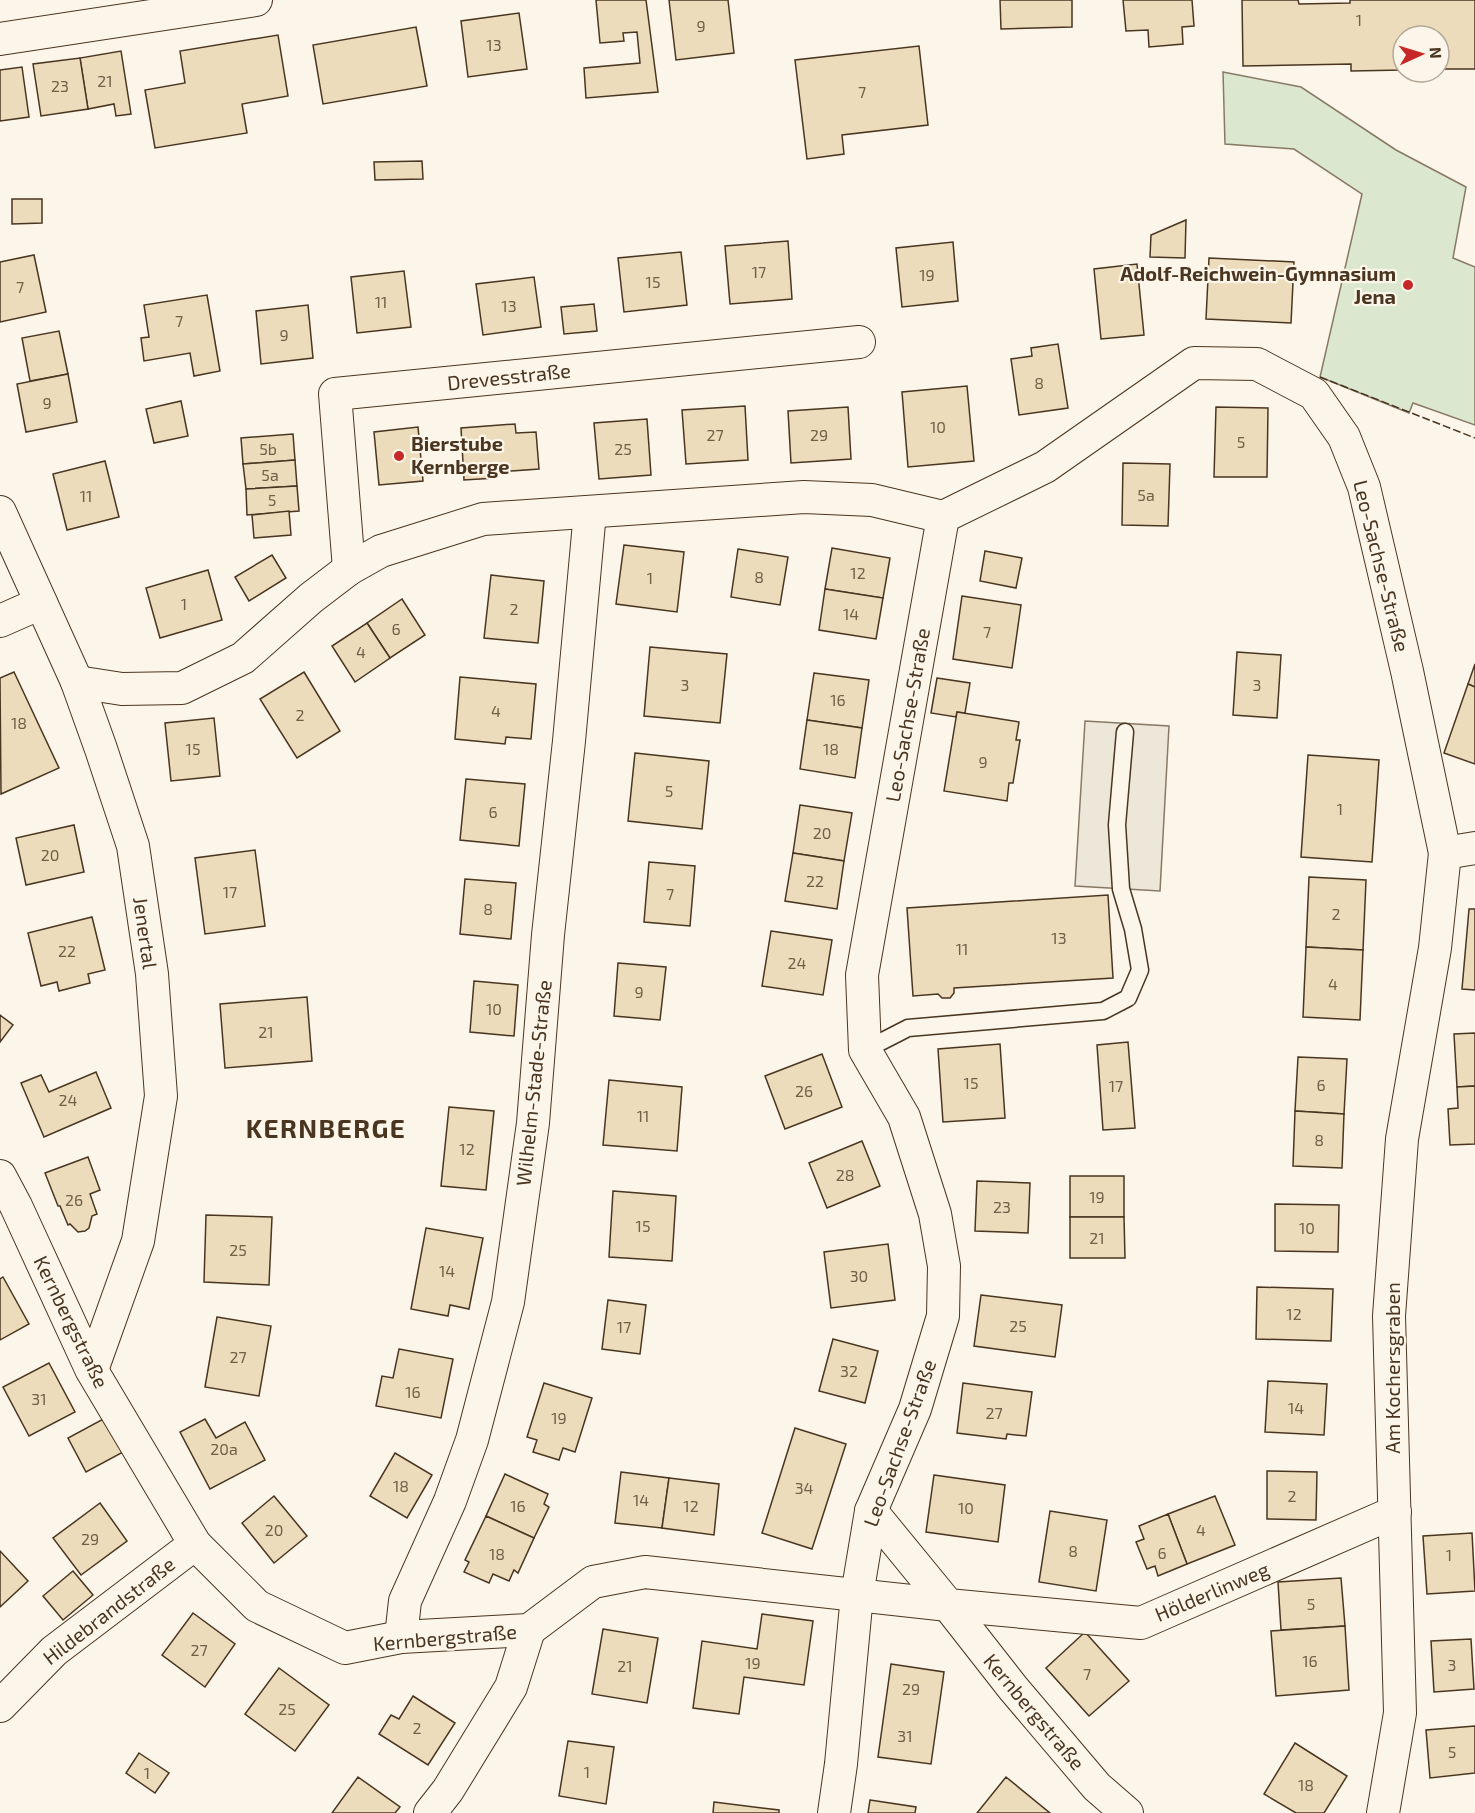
<svg xmlns="http://www.w3.org/2000/svg" width="1475" height="1813" viewBox="0 0 1475 1813" font-family="'Exo 2',sans-serif">
	<style>
		.green { fill: #dce7d0; stroke: #887966; stroke-width: 1.5 }
		.parking { fill: #ede7d9; stroke: #887966; stroke-width: 1.5 }
		.building { fill: #ecdcbc; stroke: #4a3520; stroke-width: 1.5 }
		.lines { fill: none; stroke-linecap: round; stroke-linejoin: round }
		.lane-casing { stroke: #4a3520; stroke-width: 19 }
		.street-casing { stroke: #4a3520; stroke-width: 34 }
		.lane { stroke: #fbf6e9; stroke-width: 16 }
		.street { stroke: #fbf6e9; stroke-width: 32 }
		.fence { stroke: #4a3520; stroke-width: 1.5; stroke-dasharray: 8 3; stroke-linecap: butt }
		.poi-dot { fill: #c62828; stroke: #fbf6e9; stroke-width: 2 }
		.labels { text-anchor: middle; stroke-width: 4.5; stroke-linejoin: round; paint-order: stroke }
		.number-label { font-size: 16px; fill: #725f47 }
		.poi-label { font-size: 20px; font-weight: bold; fill: #4a3520; stroke: #fbf6e9; text-anchor: end }
		.street-label { font-size: 20px; fill: #4a3520; stroke: #fbf6e9 }
		.district-label { font-size: 26px; font-weight: bold; letter-spacing: 1.5px; fill: #4a3520; stroke: #fbf6e9 }
	</style>
	<rect width="100%" height="100%" fill="#fbf6e9"/>
	<polygon class="green" points="1223,72 1301,87 1396,150 1466,187 1453,258 1475,267 1475,425 1413,403 1409,413 1320,377 1362,194 1294,149 1225,144"/>
	<polygon class="parking" points="1085,721 1169,726 1160,891 1075,886"/>
	<g class="building">
		<polygon points="596,0 646,0 658,92 586,98 584,68 640,63 637,32 623,33 624,41 600,43"/>
		<polygon points="669,0 728,0 734,53 676,60"/>
		<polygon points="1000,0 1072,0 1072,27 1001,29"/>
		<polygon points="1123,0 1192,0 1194,26 1182,27 1183,44 1149,47 1148,30 1126,31"/>
		<polygon points="1242,0 1298,0 1299,4 1350,3 1350,0 1475,0 1475,69 1439,69 1439,36 1403,36 1403,70 1351,71 1351,64 1243,66"/>
		<polygon points="519,13 527,69 468,77 461,21"/>
		<polygon points="416,27 427,86 323,104 313,45"/>
		<polygon points="278,35 288,96 242,104 247,133 155,148 145,90 185,83 180,51"/>
		<polygon points="919,46 928,125 842,135 844,154 807,159 795,60"/>
		<polygon points="121,51 131,114 116,116 114,104 88,109 80,58"/>
		<polygon points="80,58 88,109 41,116 33,64"/>
		<polygon points="22,67 29,117 0,121 0,70"/>
		<polygon points="422,161 423,179 375,180 374,162"/>
		<polygon points="12,199 42,199 42,223 12,224"/>
		<polygon points="1186,220 1185,258 1150,257 1151,235"/>
		<polygon points="788,241 792,299 730,304 725,246"/>
		<polygon points="953,242 958,301 902,307 896,248"/>
		<polygon points="681,252 687,305 624,312 618,258"/>
		<polygon points="34,255 46,312 0,322 0,262"/>
		<polygon points="1209,258 1294,262 1291,323 1206,319"/>
		<polygon points="1137,264 1144,335 1101,339 1094,269"/>
		<polygon points="404,271 411,327 357,333 351,277"/>
		<polygon points="534,277 541,327 483,335 476,284"/>
		<polygon points="207,295 220,371 194,376 190,353 144,361 141,338 149,337 144,305"/>
		<polygon points="594,304 597,331 564,334 561,307"/>
		<polygon points="308,305 313,358 261,364 256,311"/>
		<polygon points="59,331 68,374 30,381 22,338"/>
		<polygon points="1058,344 1068,408 1019,415 1011,359 1032,356 1031,348"/>
		<polygon points="68,374 77,422 26,432 17,384"/>
		<polygon points="967,386 974,461 908,467 902,392"/>
		<polygon points="181,401 188,436 154,443 146,409"/>
		<polygon points="745,406 748,460 686,464 682,410"/>
		<polygon points="848,407 851,459 791,463 788,411"/>
		<polygon points="1216,407 1268,408 1267,477 1214,477"/>
		<polygon points="647,419 651,475 599,479 594,423"/>
		<polygon points="515,424 516,433 536,432 539,469 496,472 496,478 464,480 461,428"/>
		<polygon points="418,427 423,481 379,485 374,432"/>
		<polygon points="293,434 295,460 243,464 241,438"/>
		<polygon points="295,460 297,486 246,489 243,464"/>
		<polygon points="105,461 119,517 67,530 53,474"/>
		<polygon points="1123,463 1170,464 1168,526 1122,525"/>
		<polygon points="297,486 299,511 247,515 246,489"/>
		<polygon points="289,511 291,535 254,538 252,515"/>
		<polygon points="624,545 684,552 677,612 616,604"/>
		<polygon points="832,548 890,558 883,598 825,589"/>
		<polygon points="738,549 788,557 780,605 731,597"/>
		<polygon points="985,551 1022,558 1016,588 980,581"/>
		<polygon points="272,555 286,578 249,601 235,577"/>
		<polygon points="208,570 222,620 160,638 146,588"/>
		<polygon points="491,575 544,581 538,643 484,638"/>
		<polygon points="825,589 883,598 876,639 819,630"/>
		<polygon points="962,596 1021,605 1012,668 953,659"/>
		<polygon points="402,599 425,635 390,658 367,623"/>
		<polygon points="367,623 390,658 355,682 332,646"/>
		<polygon points="650,647 727,654 720,723 644,716"/>
		<polygon points="1237,652 1281,655 1277,718 1233,715"/>
		<polygon points="1475,664 1475,687 1468,684"/>
		<polygon points="14,672 59,768 1,794 0,678"/>
		<polygon points="304,672 340,731 297,758 260,699"/>
		<polygon points="814,673 869,680 862,728 807,720"/>
		<polygon points="460,677 536,684 531,739 506,737 505,744 455,739"/>
		<polygon points="937,678 970,683 965,713 957,712 956,717 931,713"/>
		<polygon points="1468,684 1475,687 1475,764 1444,753"/>
		<polygon points="957,712 1019,722 1016,740 1020,740 1013,783 1009,783 1007,801 944,791"/>
		<polygon points="214,718 220,776 171,781 165,723"/>
		<polygon points="807,720 862,728 855,778 800,769"/>
		<polygon points="635,753 709,761 702,829 628,821"/>
		<polygon points="1308,755 1379,760 1372,862 1301,857"/>
		<polygon points="466,779 525,784 519,846 460,840"/>
		<polygon points="800,805 852,813 844,861 793,853"/>
		<polygon points="74,825 84,872 26,885 16,838"/>
		<polygon points="255,850 265,926 205,934 195,858"/>
		<polygon points="793,853 844,861 837,909 785,901"/>
		<polygon points="649,862 695,866 690,926 644,922"/>
		<polygon points="1309,877 1366,880 1363,950 1306,947"/>
		<polygon points="465,879 516,883 511,939 460,934"/>
		<polygon points="1108,895 1113,978 954,988 954,993 950,998 942,998 938,994 913,996 907,908"/>
		<polygon points="1469,909 1475,909 1475,990 1462,989"/>
		<polygon points="92,917 105,970 88,974 90,983 59,991 57,982 41,986 28,933"/>
		<polygon points="771,931 832,940 823,995 762,986"/>
		<polygon points="1306,947 1363,950 1360,1020 1303,1017"/>
		<polygon points="618,963 666,967 660,1020 614,1016"/>
		<polygon points="474,981 518,985 514,1036 470,1032"/>
		<polygon points="307,997 312,1061 225,1068 220,1004"/>
		<polygon points="0,1015 13,1025 0,1042"/>
		<polygon points="1475,1033 1475,1086 1457,1087 1454,1034"/>
		<polygon points="1128,1042 1135,1128 1103,1130 1097,1045"/>
		<polygon points="1000,1044 1005,1118 943,1122 938,1049"/>
		<polygon points="822,1054 842,1107 785,1129 765,1076"/>
		<polygon points="1298,1057 1347,1059 1344,1114 1295,1111"/>
		<polygon points="96,1072 111,1108 44,1137 21,1083 41,1075 49,1092"/>
		<polygon points="609,1080 682,1087 677,1151 603,1145"/>
		<polygon points="1475,1086 1475,1144 1450,1145 1448,1109 1458,1108 1457,1087"/>
		<polygon points="449,1107 494,1111 486,1190 441,1186"/>
		<polygon points="1295,1111 1344,1114 1342,1168 1293,1166"/>
		<polygon points="862,1141 880,1186 827,1208 809,1163"/>
		<polygon points="88,1157 100,1190 90,1194 97,1214 92,1216 89,1228 85,1231 78,1232 70,1224 68,1225 60,1206 58,1206 45,1173"/>
		<rect x="1070" y="1176" width="54" height="41"/>
		<polygon points="977,1181 1030,1183 1028,1233 975,1231"/>
		<polygon points="613,1191 676,1196 672,1261 609,1257"/>
		<polygon points="1275,1204 1339,1205 1338,1252 1275,1251"/>
		<polygon points="206,1215 272,1217 269,1285 204,1282"/>
		<polygon points="1070,1217 1124,1217 1125,1258 1070,1258"/>
		<polygon points="426,1228 483,1238 469,1309 450,1305 448,1316 411,1309"/>
		<polygon points="888,1244 895,1300 831,1308 824,1252"/>
		<polygon points="3,1277 29,1324 0,1340 0,1279"/>
		<polygon points="1257,1287 1333,1289 1331,1341 1256,1339"/>
		<polygon points="981,1295 1062,1305 1055,1357 974,1346"/>
		<polygon points="608,1300 646,1305 640,1354 602,1349"/>
		<polygon points="217,1317 271,1326 259,1396 205,1387"/>
		<polygon points="833,1339 878,1351 865,1403 819,1391"/>
		<polygon points="399,1349 453,1359 441,1418 376,1406 382,1376 393,1378"/>
		<polygon points="49,1363 75,1412 29,1436 3,1387"/>
		<polygon points="1268,1381 1327,1384 1324,1435 1265,1432"/>
		<polygon points="544,1383 592,1398 575,1452 563,1448 559,1460 533,1452 537,1440 527,1437"/>
		<polygon points="963,1383 1032,1392 1026,1436 1007,1434 1006,1439 957,1433"/>
		<polygon points="107,1417 125,1451 86,1472 68,1438"/>
		<polygon points="205,1419 216,1438 245,1422 265,1460 210,1489 180,1432"/>
		<polygon points="795,1428 846,1444 812,1549 762,1533"/>
		<polygon points="395,1453 432,1475 407,1518 370,1496"/>
		<polygon points="1267,1471 1317,1472 1316,1520 1267,1519"/>
		<polygon points="621,1472 669,1478 662,1528 615,1523"/>
		<polygon points="505,1474 548,1494 544,1504 549,1507 534,1538 486,1516"/>
		<polygon points="934,1475 1005,1485 998,1542 926,1532"/>
		<polygon points="669,1478 719,1484 714,1535 662,1528"/>
		<polygon points="274,1496 307,1536 274,1563 242,1523"/>
		<polygon points="1215,1496 1235,1545 1187,1564 1168,1514"/>
		<polygon points="100,1503 127,1541 81,1575 53,1538"/>
		<polygon points="1050,1511 1107,1520 1096,1591 1039,1582"/>
		<polygon points="1168,1514 1187,1564 1158,1576 1155,1566 1147,1569 1136,1542 1144,1539 1139,1526"/>
		<polygon points="486,1516 534,1538 518,1573 514,1570 509,1581 493,1574 489,1583 464,1572 469,1562 465,1560"/>
		<polygon points="1472,1533 1475,1591 1427,1594 1423,1536"/>
		<polygon points="0,1551 28,1581 0,1607"/>
		<polygon points="73,1571 93,1595 63,1620 43,1596"/>
		<polygon points="1341,1578 1345,1626 1281,1630 1278,1582"/>
		<polygon points="193,1613 235,1644 205,1687 162,1655"/>
		<polygon points="762,1614 813,1621 804,1685 744,1677 739,1714 693,1708 702,1641 757,1649"/>
		<polygon points="1345,1626 1349,1690 1276,1696 1271,1631"/>
		<polygon points="603,1629 658,1638 647,1703 592,1694"/>
		<polygon points="1085,1632 1129,1681 1089,1716 1046,1668"/>
		<polygon points="1471,1639 1474,1689 1434,1692 1431,1641"/>
		<polygon points="891,1664 944,1672 931,1764 878,1757"/>
		<polygon points="279,1668 329,1705 295,1751 245,1714"/>
		<polygon points="413,1696 455,1723 428,1765 379,1734 391,1715 399,1719"/>
		<polygon points="1475,1726 1475,1773 1430,1778 1426,1730"/>
		<polygon points="568,1741 614,1747 606,1804 559,1796"/>
		<polygon points="1295,1743 1347,1776 1324,1813 1296,1813 1264,1794"/>
		<polygon points="139,1753 169,1773 155,1793 126,1773"/>
		<polygon points="358,1777 400,1807 395,1813 332,1813"/>
		<polygon points="1006,1777 1050,1813 977,1813"/>
		<polygon points="870,1800 916,1807 915,1813 868,1813"/>
		<polygon points="714,1802 779,1810 779,1813 713,1813"/>
	</g>
	<g class="lines">
		<g class="lane-casing">
			<polyline id="lane" points="865,1050 908,1028 1103,1011 1128,998 1140,970 1133,929 1121,889 1117,825 1125,732"/>
		</g>
		<g class="street-casing">
			<g id="street">
				<polyline points="0,39 256,0"/>
				<polyline points="0,512 77,682 101,749 133,846 152,974 161,1096 138,1241 92,1370"/>
				<polyline points="349,569 335,394 859,342"/>
				<polyline points="0,621 41,603"/>
				<polyline points="77,682 122,689 182,688 243,658 311,598 349,569 381,551 483,519 804,497 872,500 943,517"/>
				<polyline points="0,1176 16,1206 91,1369 195,1544 257,1606 345,1648 401,1637 529,1630 593,1582 645,1572 948,1605 1013,1688 1097,1787 1127,1813"/>
				<polyline points="871,1511 948,1605 1141,1623 1395,1512"/>
				<polyline points="401,1637 405,1601 450,1501 472,1440 508,1302 533,1123 548,935 569,741 590,512"/>
				<polyline points="0,1706 54,1651 195,1544"/>
				<polyline points="430,1813 448,1790 511,1687 529,1630"/>
				<polyline points="834,1813 841,1764 857,1595 871,1511 915,1409 943,1316 944,1266 935,1214 904,1117 865,1050 862,975 943,517 1045,467 1194,363 1257,364 1314,394 1344,437 1364,487 1407,671 1445,853 1475,848"/>
				<polyline points="1383,1813 1400,1713 1389,1316 1402,1139 1435,948 1445,853"/>
			</g>
		</g>
		<use href="#lane" class="lane"/>
		<use href="#street" class="street"/>
		<polyline class="fence" points="1320,377 1475,438"/>
	</g>
	<g class="poi-dot">
		<circle cx="1408" cy="285" r="6"/>
		<circle cx="399" cy="456" r="6"/>
	</g>
	<g class="labels">
		<g class="number-label">
			<text x="1359" y="26">1</text>
			<text x="701" y="32">9</text>
			<text x="494" y="51">13</text>
			<text x="105" y="87">21</text>
			<text x="60" y="92">23</text>
			<text x="862" y="98">7</text>
			<text x="759" y="278">17</text>
			<text x="927" y="281">19</text>
			<text x="653" y="288">15</text>
			<text x="20" y="293">7</text>
			<text x="381" y="308">11</text>
			<text x="509" y="312">13</text>
			<text x="179" y="327">7</text>
			<text x="284" y="341">9</text>
			<text x="1039" y="389">8</text>
			<text x="47" y="409">9</text>
			<text x="938" y="433">10</text>
			<text x="715" y="441">27</text>
			<text x="819" y="441">29</text>
			<text x="1241" y="448">5</text>
			<text x="268" y="455">5b</text>
			<text x="623" y="455">25</text>
			<text x="270" y="481">5a</text>
			<text x="1146" y="501">5a</text>
			<text x="86" y="502">11</text>
			<text x="272" y="506">5</text>
			<text x="858" y="579">12</text>
			<text x="759" y="583">8</text>
			<text x="650" y="584">1</text>
			<text x="184" y="610">1</text>
			<text x="514" y="615">2</text>
			<text x="851" y="620">14</text>
			<text x="396" y="635">6</text>
			<text x="987" y="638">7</text>
			<text x="361" y="658">4</text>
			<text x="685" y="691">3</text>
			<text x="1257" y="691">3</text>
			<text x="838" y="706">16</text>
			<text x="496" y="717">4</text>
			<text x="300" y="721">2</text>
			<text x="19" y="729">18</text>
			<text x="193" y="755">15</text>
			<text x="831" y="755">18</text>
			<text x="983" y="768">9</text>
			<text x="669" y="797">5</text>
			<text x="1340" y="815">1</text>
			<text x="493" y="818">6</text>
			<text x="822" y="839">20</text>
			<text x="50" y="861">20</text>
			<text x="815" y="887">22</text>
			<text x="230" y="898">17</text>
			<text x="670" y="900">7</text>
			<text x="488" y="915">8</text>
			<text x="1336" y="920">2</text>
			<text x="1059" y="944">13</text>
			<text x="962" y="955">11</text>
			<text x="67" y="957">22</text>
			<text x="797" y="969">24</text>
			<text x="1333" y="990">4</text>
			<text x="639" y="998">9</text>
			<text x="494" y="1015">10</text>
			<text x="266" y="1038">21</text>
			<text x="971" y="1089">15</text>
			<text x="1321" y="1091">6</text>
			<text x="1116" y="1092">17</text>
			<text x="804" y="1097">26</text>
			<text x="68" y="1106">24</text>
			<text x="643" y="1122">11</text>
			<text x="1319" y="1146">8</text>
			<text x="467" y="1155">12</text>
			<text x="845" y="1181">28</text>
			<text x="1097" y="1203">19</text>
			<text x="74" y="1206">26</text>
			<text x="1002" y="1213">23</text>
			<text x="643" y="1232">15</text>
			<text x="1307" y="1234">10</text>
			<text x="1097" y="1244">21</text>
			<text x="238" y="1256">25</text>
			<text x="447" y="1277">14</text>
			<text x="859" y="1282">30</text>
			<text x="1294" y="1320">12</text>
			<text x="1018" y="1332">25</text>
			<text x="624" y="1333">17</text>
			<text x="238" y="1363">27</text>
			<text x="849" y="1377">32</text>
			<text x="413" y="1398">16</text>
			<text x="39" y="1405">31</text>
			<text x="1296" y="1414">14</text>
			<text x="994" y="1419">27</text>
			<text x="559" y="1424">19</text>
			<text x="224" y="1455">20a</text>
			<text x="401" y="1492">18</text>
			<text x="804" y="1494">34</text>
			<text x="1292" y="1502">2</text>
			<text x="641" y="1506">14</text>
			<text x="518" y="1512">16</text>
			<text x="691" y="1512">12</text>
			<text x="966" y="1514">10</text>
			<text x="274" y="1536">20</text>
			<text x="1201" y="1536">4</text>
			<text x="90" y="1545">29</text>
			<text x="1073" y="1557">8</text>
			<text x="1162" y="1559">6</text>
			<text x="497" y="1560">18</text>
			<text x="1449" y="1561">1</text>
			<text x="1311" y="1610">5</text>
			<text x="199" y="1656">27</text>
			<text x="1310" y="1667">16</text>
			<text x="753" y="1669">19</text>
			<text x="1452" y="1671">3</text>
			<text x="625" y="1672">21</text>
			<text x="1087" y="1680">7</text>
			<text x="911" y="1695">29</text>
			<text x="287" y="1715">25</text>
			<text x="417" y="1734">2</text>
			<text x="905" y="1742">31</text>
			<text x="1452" y="1758">5</text>
			<text x="587" y="1778">1</text>
			<text x="147" y="1779">1</text>
			<text x="1306" y="1791">18</text>
		</g>
		<g class="poi-label">
			<text x="1396" y="281">Adolf-Reichwein-Gymnasium<tspan x="1396" dy="23">Jena</tspan></text>
			<text x="411" y="451" text-anchor="start">Bierstube<tspan x="411" dy="23">Kernberge</tspan></text>
		</g>
		<g class="street-label">
			<text transform="translate(509 377) rotate(-6)" y="7">Drevesstraße</text>
			<text transform="translate(1381 566) rotate(76)" y="7">Leo-Sachse-Straße</text>
			<text transform="translate(908 715) rotate(-80)" y="7">Leo-Sachse-Straße</text>
			<text transform="translate(145 933) rotate(82)" y="7">Jenertal</text>
			<text transform="translate(534 1083) rotate(-84)" y="7">Wilhelm-Stade-Straße</text>
			<text transform="translate(71 1322) rotate(64)" y="7">Kernbergstraße</text>
			<text transform="translate(1393 1368) rotate(-90)" y="7">Am Kochersgraben</text>
			<text transform="translate(900 1443) rotate(-70)" y="7">Leo-Sachse-Straße</text>
			<text transform="translate(1212 1592) rotate(-23)" y="7">Hölderlinweg</text>
			<text transform="translate(109 1611) rotate(-38)" y="7">Hildebrandstraße</text>
			<text transform="translate(445 1638) rotate(-5)" y="7">Kernbergstraße</text>
			<text transform="translate(1034 1712) rotate(50)" y="7">Kernbergstraße</text>
		</g>
		<g class="district-label">
			<text x="326" y="1138">KERNBERGE</text>
		</g>
	</g>
	<g transform="translate(1421 54) rotate(86)"><circle r="28" fill="#fbf6e9" stroke="#b4a999" stroke-width="1.5"/>
	<path d="M0-4.5L10 22L0 15L-10 22Z" fill="#c62828"/>
	<text y="-9" font-size="16" font-weight="bold" text-anchor="middle" fill="#4a3520">N</text>
	</g>
</svg>
